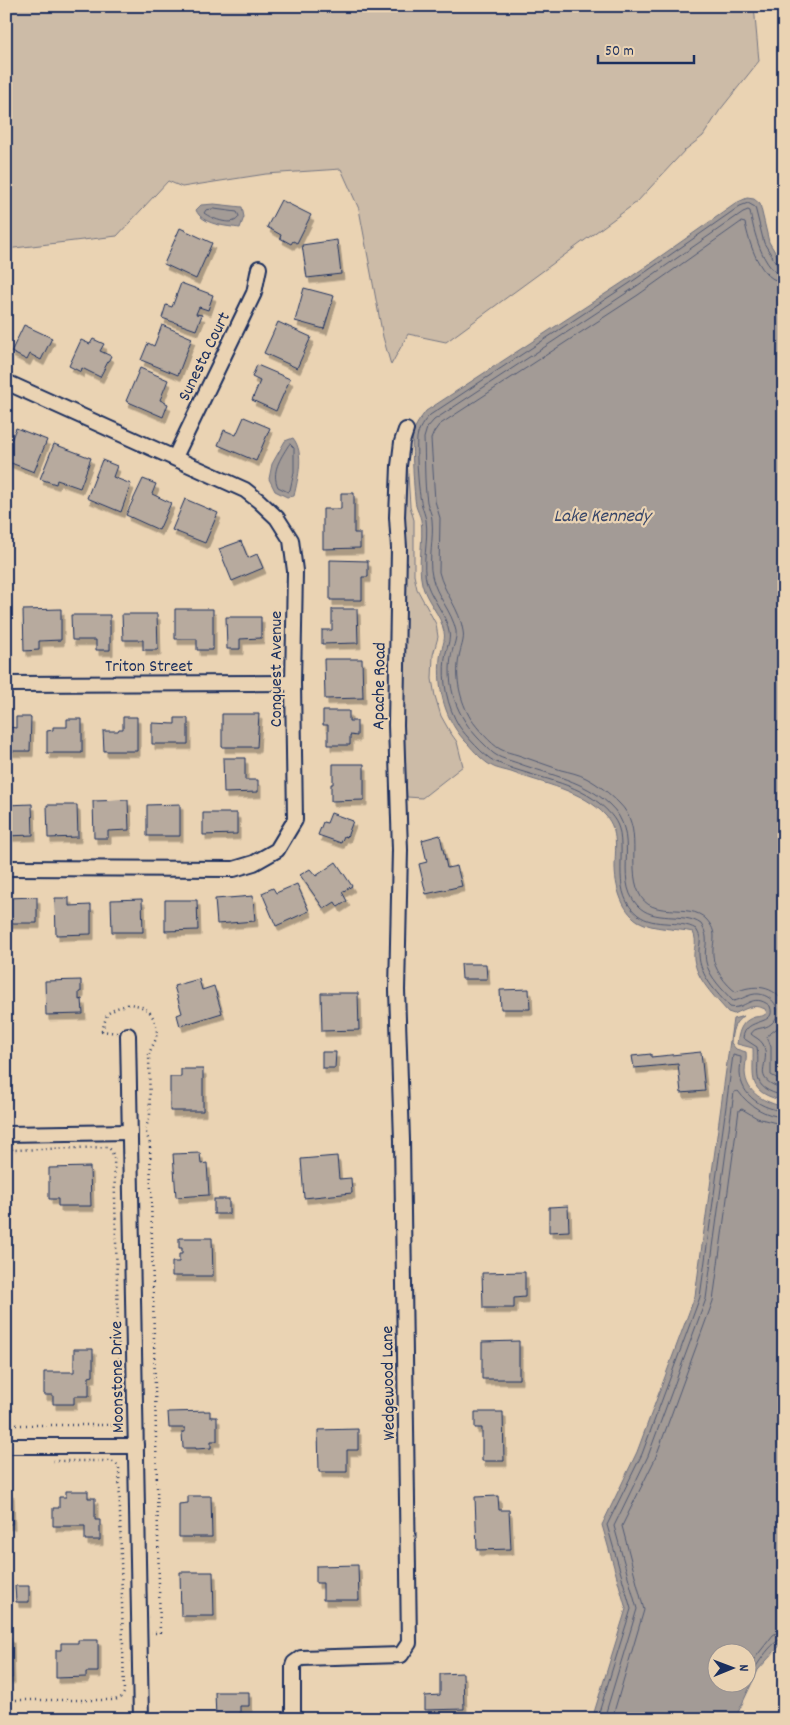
<svg xmlns="http://www.w3.org/2000/svg" width="790" height="1725" viewBox="0 0 790 1725" font-family="Dekko,sans-serif">
	<style>
		.green { fill: #ccbba7; stroke: #747582 }
		.water { fill: #a39b96; stroke: #6d7080; fill-rule: evenodd }
		.lines { fill: none; stroke-linecap: round; stroke-linejoin: round }
		.shore { stroke: #515a74; stroke-width: 1 }
		.building { fill: #b7aa9e; stroke: #1b2f5e; filter: url(#shadow) }
		.street-casing { stroke: #1b2f5e; stroke-width: 18 }
		.path { stroke: #1b2f5e; stroke-width: 2.5; stroke-dasharray: 1 4; stroke-linecap: butt }
		.street { stroke: #ead3b3; stroke-width: 14 }
		.labels { text-anchor: middle; stroke-width: 4.5; stroke-linejoin: round; paint-order: stroke }
		.street-label { font-size: 18px; fill: #1b2f5e; stroke: #ead3b3 }
		.water-label { font-size: 19px; font-style: italic; fill: #364569; stroke: #ead3b3 }
	</style>
	<defs>
		<filter id="shadow"><feDropShadow dx="3" dy="5.5" stdDeviation="0" flood-color="#0004"/></filter>
	</defs>
	<rect width="100%" height="100%" fill="#ead3b3"/>
	<filter id="ink" filterUnits="userSpaceOnUse"><feTurbulence type="fractalNoise" baseFrequency=".02" numOctaves="2"/><feDisplacementMap in="SourceGraphic" scale="10" xChannelSelector="R" yChannelSelector="G"/><feConvolveMatrix kernelMatrix="1 2 1 2 8 2 1 2 1" color-interpolation-filters="sRGB"/></filter>
	<g filter="url(#ink)">
		<g class="green">
			<polygon points="6,6 754,6 759,61 720,110 703,136 685,150 637,202 446,342 408,334 391,365 383,337 359,209 341,169 266,174 182,187 168,181 117,236 6,249"/>
			<polygon points="407,460 410,506 414,520 414,575 417,589 436,624 438,637 433,655 432,679 435,696 441,716 450,732 457,742 463,766 422,798 407,797 403,725 407,548 405,517"/>
		</g>
		<g class="water">
			<path d="M747,198L754,199L760,204L769,242L784,267V1101C746,1092 754,1079 753,1048L737,1044C739,1031 741,1021 755,1017C761,1016 762,1017 767,1013L765,1009C753,1003 746,1009 734,1014L728,1012C714,996 697,980 694,959C693,948 698,943 693,932C675,928 654,930 638,921C621,910 615,885 615,867C615,850 619,831 606,816C583,790 543,784 511,772C505,770 496,769 490,765C482,760 474,751 468,744C445,722 437,689 440,658C441,649 446,640 444,632C441,614 426,601 422,584C417,563 424,541 421,520C420,515 417,510 416,506C414,495 411,443 413,434C415,425 421,418 426,411L628,279L738,202Z"/>
			<path d="M214,204L242,207L244,217L240,228C226,226 202,225 196,210L201,205Z"/>
			<path d="M293,438C305,453 298,478 294,496L287,497L275,491L269,479L272,464L285,441Z"/>
			<path d="M744,1016C733,1022 732,1032 731,1043L736,1049L746,1052C747,1059 745,1065 745,1072C746,1094 765,1102 784,1107V1641L758,1670L735,1719H592L626,1609L602,1525L637,1452L695,1296L733,1019ZM718,1652H748V1682H718Z"/>
		</g>
		<g class="lines">
			<g class="shore">
				<path d="M214,209L237,212L239,216C235,228 212,219 204,213L206,210Z"/>
				<path d="M784,269L778,266L764,243L755,207L748,203L740,206L630,283L430,415C424,421 418,429 417,438C416,452 418,492 422,506C423,510 425,515 426,520C429,541 421,564 427,584C433,601 446,614 449,632C451,640 446,649 445,658C442,681 447,706 459,726C465,735 485,757 494,761C527,777 569,779 599,803C607,810 616,818 619,829C626,857 611,894 638,915C655,928 679,919 696,929C704,942 698,942 699,955C700,976 716,992 730,1007C745,1011 752,991 770,1006C778,1027 745,1016 743,1038L757,1047C761,1074 747,1087 784,1096"/>
				<path d="M784,275C763,274 753,228 750,211L748,210L743,212L634,288L434,420L427,428L424,438C425,459 424,481 427,502C428,508 432,513 432,520C434,538 428,560 432,576C436,596 452,611 456,631C457,640 452,649 451,657C446,692 460,722 485,745C488,748 492,753 496,755C502,759 513,761 520,764C551,775 584,781 609,804C643,835 612,877 637,905C654,924 683,911 701,924C711,940 703,947 706,962C709,977 723,990 733,1001C742,1000 749,993 759,994C774,996 785,1013 771,1024C764,1030 755,1026 751,1034C754,1037 760,1039 763,1044C773,1065 747,1078 784,1089"/>
				<path d="M784,282C760,282 749,242 745,223L741,222L638,295L439,425L434,432L431,439L435,501L440,518L439,572C444,593 460,609 463,631C465,640 460,649 459,657C455,678 460,701 471,719C477,728 491,744 500,749C505,752 512,753 518,755C532,760 547,765 561,770C569,772 579,774 586,778C598,784 610,794 619,803C645,828 626,864 639,893C651,921 689,901 706,919C719,933 712,941 713,955C713,968 726,985 736,992C753,984 775,985 784,1004"/>
				<path d="M290,444L294,448V472L290,490L288,492L278,487C271,472 280,459 288,446Z"/>
				<polyline points="784,1020 780,1026 767,1036 771,1047 771,1075 784,1082"/>
				<polyline points="748,1667 773,1635 778,1632 784,1632"/>
				<path d="M748,1681C753,1670 772,1639 784,1638"/>
				<path d="M597,1719L631,1609L607,1525L642,1454L700,1297L733,1055L741,1057C741,1062 740,1067 740,1073C741,1096 762,1109 784,1111"/>
				<path d="M604,1719L637,1609L614,1526L648,1456L706,1299L734,1092L738,1091C749,1106 765,1116 784,1117"/>
				<polyline points="612,1719 644,1610 622,1526 655,1459 713,1301 739,1110 742,1109 757,1118 784,1125"/>
			</g>
		</g>
		<g class="building">
			<polygon points="281,200 311,215 297,243 293,241 291,244 280,238 281,235 267,227"/>
			<polygon points="180,228 212,243 196,279 164,264"/>
			<polygon points="337,240 341,274 307,278 302,245"/>
			<polygon points="181,283 213,295 208,310 199,307 196,314 202,315 196,330 162,318 166,305 172,307"/>
			<polygon points="304,288 334,296 324,329 295,321"/>
			<polygon points="278,322 311,337 297,368 264,353"/>
			<polygon points="24,325 52,338 41,360 30,354 27,360 11,352"/>
			<polygon points="162,325 192,338 178,375 141,360 148,343 154,346"/>
			<polygon points="93,339 104,344 100,351 111,356 100,377 82,368 81,372 69,366 81,340 90,344"/>
			<polygon points="257,365 290,379 276,411 252,400 260,381 252,377"/>
			<polygon points="140,368 168,380 160,400 168,404 163,417 126,401"/>
			<polygon points="244,417 270,428 256,461 218,445 224,430 236,435"/>
			<polygon points="16,428 47,440 34,472 6,461 6,453"/>
			<polygon points="54,444 91,458 80,488 57,480 56,484 40,479"/>
			<polygon points="102,460 117,466 113,477 131,484 121,512 87,498"/>
			<polygon points="143,479 156,484 152,494 171,503 159,530 126,515"/>
			<polygon points="341,493 354,493 354,533 360,533 360,548 323,549 323,509 341,509"/>
			<polygon points="185,499 218,513 205,543 172,530"/>
			<polygon points="241,541 248,558 257,554 263,568 232,581 219,549"/>
			<polygon points="330,560 368,561 368,577 362,577 362,600 330,600"/>
			<polygon points="61,609 61,640 39,641 39,650 24,651 23,610"/>
			<polygon points="175,609 213,609 213,650 197,650 197,639 175,639"/>
			<polygon points="332,609 357,609 358,643 322,644 322,630 332,630"/>
			<polygon points="122,614 157,614 158,650 143,650 143,640 123,640"/>
			<polygon points="71,615 110,615 110,650 96,650 96,640 72,640"/>
			<polygon points="226,617 261,617 261,638 240,639 240,649 227,649"/>
			<polygon points="324,659 362,659 363,698 325,699"/>
			<polygon points="323,711 349,711 349,721 357,721 357,736 350,735 350,745 328,745 328,725 323,725"/>
			<polygon points="222,714 259,714 257,747 222,747"/>
			<polygon points="16,717 31,717 30,751 6,751 6,730 10,730 10,727 16,728"/>
			<polygon points="123,717 137,717 137,751 104,751 103,731 118,731 119,729 123,729"/>
			<polygon points="175,718 188,718 188,744 152,744 152,723 175,724"/>
			<polygon points="67,719 82,719 82,753 47,753 47,731 53,730 53,727 67,727"/>
			<polygon points="223,758 245,758 245,780 258,780 258,792 224,793"/>
			<polygon points="333,764 364,764 364,800 331,801 331,784 333,784"/>
			<polygon points="128,800 129,830 108,831 108,838 94,838 93,801"/>
			<polygon points="32,804 33,835 6,836 6,805"/>
			<polygon points="180,804 180,836 147,836 147,805"/>
			<polygon points="47,805 77,805 78,837 48,838"/>
			<polygon points="203,813 237,813 237,834 203,835"/>
			<polygon points="331,813 353,821 347,837 344,836 341,843 318,835 323,822 327,823"/>
			<polygon points="440,835 447,868 457,866 462,886 426,894 419,864 427,862 422,840"/>
			<polygon points="336,862 352,886 342,892 347,901 338,907 335,902 324,909 300,875 310,869 316,876"/>
			<polygon points="297,884 309,911 276,926 262,893 273,888 276,893"/>
			<polygon points="253,896 255,921 217,924 215,899"/>
			<polygon points="37,897 37,923 6,923 6,898"/>
			<polygon points="55,898 69,898 69,906 91,905 91,934 56,935"/>
			<polygon points="142,899 143,932 112,932 111,900"/>
			<polygon points="165,900 197,900 198,930 165,931"/>
			<polygon points="461,964 486,964 487,979 462,979"/>
			<polygon points="199,979 202,990 214,986 222,1013 180,1026 177,1015 182,1013 174,986"/>
			<polygon points="81,980 81,992 79,992 79,1000 82,999 83,1014 46,1015 45,981"/>
			<polygon points="529,989 530,1009 501,1009 500,990"/>
			<polygon points="321,993 358,993 359,1030 322,1031"/>
			<polygon points="322,1052 336,1052 335,1068 322,1068"/>
			<polygon points="701,1052 705,1091 681,1093 678,1064 634,1068 632,1056 651,1054 651,1057"/>
			<polygon points="181,1069 203,1069 203,1111 170,1111 170,1077 181,1077"/>
			<polygon points="200,1153 201,1164 207,1163 209,1195 176,1197 173,1154"/>
			<polygon points="337,1156 339,1179 351,1178 352,1193 304,1198 301,1159"/>
			<polygon points="90,1167 91,1206 58,1206 58,1199 49,1199 49,1168"/>
			<rect x="214" y="1199" width="15" height="15"/>
			<polygon points="568,1206 569,1231 549,1232 549,1207"/>
			<polygon points="179,1238 212,1238 213,1276 172,1276 172,1262 179,1262 179,1254 182,1254 182,1248 179,1248"/>
			<polygon points="525,1272 525,1297 514,1298 514,1308 483,1308 482,1273"/>
			<polygon points="519,1341 519,1379 482,1379 482,1342"/>
			<polygon points="74,1349 93,1349 93,1376 89,1377 89,1396 74,1396 74,1404 53,1404 53,1395 44,1395 44,1372 74,1372"/>
			<polygon points="210,1411 210,1417 217,1417 217,1441 211,1441 211,1448 196,1449 196,1448 183,1448 182,1432 185,1432 185,1428 169,1428 168,1412"/>
			<polygon points="475,1412 503,1412 504,1461 482,1461 482,1428 475,1428"/>
			<polygon points="358,1429 358,1450 347,1450 347,1472 319,1472 318,1430"/>
			<polygon points="66,1491 88,1491 88,1498 95,1498 95,1520 100,1520 100,1540 85,1540 85,1526 53,1526 53,1508 59,1508 59,1497 66,1497"/>
			<polygon points="6,1492 11,1492 12,1524 6,1524"/>
			<polygon points="188,1496 211,1496 212,1537 179,1537 179,1504 188,1503"/>
			<polygon points="498,1496 499,1510 509,1510 511,1549 477,1550 475,1497"/>
			<polygon points="358,1565 359,1600 323,1600 323,1583 316,1583 316,1566"/>
			<polygon points="180,1572 213,1572 214,1616 181,1616"/>
			<polygon points="15,1586 29,1586 29,1602 16,1602"/>
			<polygon points="6,1637 11,1637 12,1678 6,1678"/>
			<polygon points="78,1640 98,1640 98,1672 86,1672 86,1677 56,1678 56,1650 61,1650 61,1643 78,1643"/>
			<polygon points="463,1673 464,1709 425,1710 425,1696 440,1695 440,1674"/>
			<polygon points="215,1692 249,1692 249,1706 240,1706 240,1719 216,1719"/>
		</g>
		<g class="lines">
			<g class="street-casing">
				<g id="street">
					<polyline points="6,382 245,490 259,501 277,518 291,540 295,571 293,683 295,820 277,850 254,863 234,869 6,868"/>
					<polyline points="175,457 254,293 259,268"/>
					<polyline points="6,684 293,683"/>
					<polyline points="128,1035 141,1719"/>
					<polyline points="6,1134 130,1132"/>
					<polyline points="6,1446 136,1446"/>
					<polyline points="293,1719 293,1666 294,1663 301,1658 401,1655 409,1643 402,1140 397,990 400,850 396,725 399,548 397,517 399,466 402,442 406,430"/>
				</g>
			</g>
			<g class="path">
				<polyline points="117,1033 102,1031 107,1014 117,1008 130,1004 140,1006 149,1011 154,1019 157,1029 156,1039 149,1053 150,1116 145,1130 150,1144 160,1633 151,1633"/>
				<polyline points="6,1425 113,1425 117,1419 120,1409 114,1157 111,1150 108,1147 12,1150 12,1146"/>
				<polyline points="6,1700 115,1700 122,1697 124,1693 119,1468 116,1463 110,1461 53,1461"/>
			</g>
			<use href="#street" class="street"/>
		</g>
	</g>
	<g class="labels">
		<g class="street-label">
			<text transform="translate(203 356) rotate(-64)" y="6">Sunesta Court</text>
			<text x="149" y="671">Triton Street</text>
			<text transform="translate(275 669) rotate(-90)" y="6">Conquest Avenue</text>
			<text transform="translate(378 686) rotate(-89)" y="6">Apache Road</text>
			<text transform="translate(116 1377) rotate(-91)" y="6">Moonstone Drive</text>
			<text transform="translate(387 1383) rotate(-91)" y="6">Wedgewood Lane</text>
		</g>
		<g class="water-label">
			<text x="602" y="521">Lake Kennedy</text>
		</g>
	</g>
	<rect width="790" height="1725" fill="none" stroke="#ead3b3" stroke-width="25"/>
	<rect x="12" y="12" width="765" height="1700" fill="none" stroke="#1b2f5e" stroke-width="2" filter="url(#ink)"/>
	<g transform="translate(732 1668) rotate(89)"><circle r="24" fill="#ead3b3" stroke="#979191"/>
	<path d="M0-4L9 19L0 12L-9 19Z" fill="#1b2f5e"/>
	<text y="-8" font-size="14" font-weight="bold" text-anchor="middle" fill="#1b2f5e">N</text>
	</g>
	<path d="M598 55v8h96v-8" fill="none" stroke="#1b2f5e" stroke-width="2.5"/>
	<text x="605" y="55" font-size="15" fill="#1b2f5e" stroke="#ead3b3" stroke-width="4" paint-order="stroke">50 m</text>
</svg>
